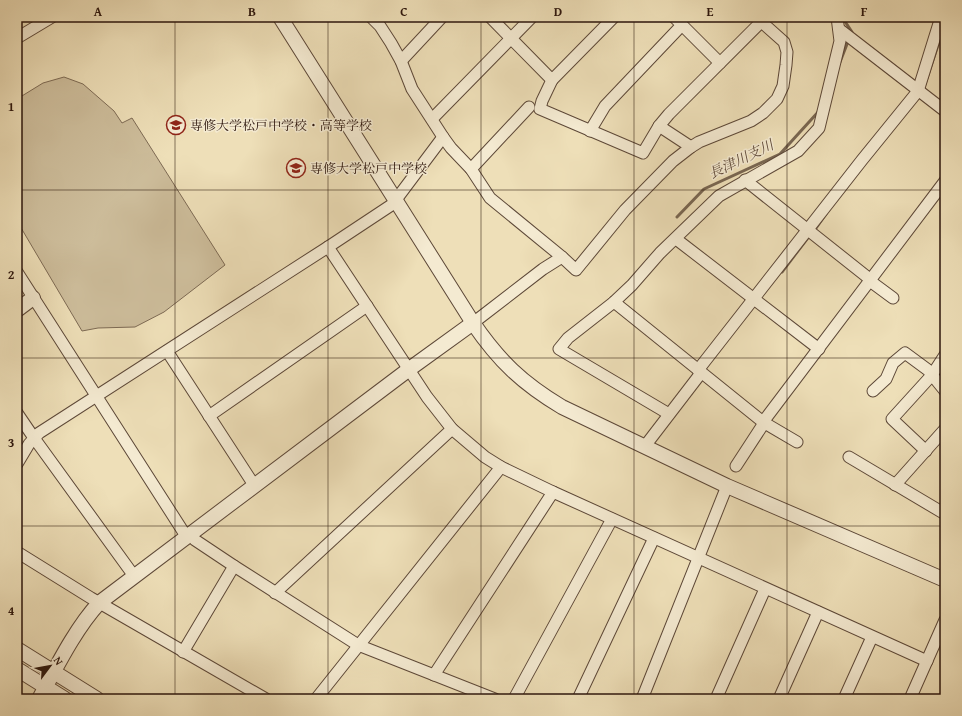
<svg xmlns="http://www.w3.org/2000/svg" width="962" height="716" viewBox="0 0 962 716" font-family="'Gentium Book Plus','Noto Serif JP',serif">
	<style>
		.garden { fill: #cdbd9b; stroke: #7d6a54 }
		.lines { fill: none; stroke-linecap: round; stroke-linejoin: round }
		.stream { stroke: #796651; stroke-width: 3 }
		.minor-casing { stroke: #5d4838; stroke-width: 13 }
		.tertiary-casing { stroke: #5d4838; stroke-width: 16 }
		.minor { stroke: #f4ead1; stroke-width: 11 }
		.tertiary { stroke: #f4ead1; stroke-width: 14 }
		.grid { fill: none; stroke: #2d160d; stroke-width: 1; stroke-opacity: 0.55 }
		.labels { text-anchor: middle; stroke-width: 3; stroke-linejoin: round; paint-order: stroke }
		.poi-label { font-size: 13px; fill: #2d160d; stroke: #f4ead1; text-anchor: start }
		.water-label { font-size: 14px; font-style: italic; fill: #604b3a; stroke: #f4ead1 }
		.neatline { fill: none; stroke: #2d160d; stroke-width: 1.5 }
		.grid-label { font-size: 13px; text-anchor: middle; font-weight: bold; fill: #2d160d }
	</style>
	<rect width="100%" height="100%" fill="#eedfb8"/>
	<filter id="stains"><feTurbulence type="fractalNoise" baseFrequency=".005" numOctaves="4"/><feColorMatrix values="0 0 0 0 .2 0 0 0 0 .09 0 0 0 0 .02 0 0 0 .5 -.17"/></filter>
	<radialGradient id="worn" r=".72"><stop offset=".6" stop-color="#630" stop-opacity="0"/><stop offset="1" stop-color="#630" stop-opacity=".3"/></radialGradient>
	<polygon class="garden" points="64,77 83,84 114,111 122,123 132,118 225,265 164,312 135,327 98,328 82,331 17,221 17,99 43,83"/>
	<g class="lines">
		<g class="stream">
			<polyline points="842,17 852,32 851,34"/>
			<polyline points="840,62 849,39"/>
			<polyline points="923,90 945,24"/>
			<polyline points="677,217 704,189 780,154 819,111"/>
			<polyline points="814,231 826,214"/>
			<polyline points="782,272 810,235"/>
		</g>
		<g class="minor-casing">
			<g id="minor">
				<polyline points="371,17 380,26 391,43 401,61 412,89 443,137 451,148 471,169 490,198 562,257 576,270 625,210 673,161 691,147 699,142 751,121 763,113 777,99 783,86 786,65 787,52 784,42 756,17"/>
				<polyline points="490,17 552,80 614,17"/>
				<polyline points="674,17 720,63"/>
				<polyline points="839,29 945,111"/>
				<polyline points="17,38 52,17"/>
				<polyline points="401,61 442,17"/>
				<polyline points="552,80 542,101 540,109 643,153 659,126 669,114 761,22"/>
				<polyline points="432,119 532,17"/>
				<polyline points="659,126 691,147"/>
				<polyline points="590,131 605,106 682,25"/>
				<polyline points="471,169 529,107"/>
				<polyline points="745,180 871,280"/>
				<polyline points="395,201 443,137"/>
				<polyline points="676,239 819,349"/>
				<polyline points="328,247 427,397 452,429 485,457 501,467 553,492 927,661"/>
				<polyline points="17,272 186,536"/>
				<polyline points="870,281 893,298"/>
				<polyline points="614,302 763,422 797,442"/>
				<polyline points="473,323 543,269 562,257"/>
				<polyline points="167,351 254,485"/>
				<polyline points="698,370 862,160 918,91 941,17"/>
				<polyline points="873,391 886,379 893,363 905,353 928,370 945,391"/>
				<polyline points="17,413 34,438 134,576"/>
				<polyline points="669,414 559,349 568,338 614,302 632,285 660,253 719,196 798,151 819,128 840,41 837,17"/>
				<polyline points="209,416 367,306"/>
				<polyline points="763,422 945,181"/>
				<polyline points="645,446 701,373"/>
				<polyline points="926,451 892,419 932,375 945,355"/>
				<polyline points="849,457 945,514"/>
				<polyline points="17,464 29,444 39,433 328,247 396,202"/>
				<polyline points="736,466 764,423"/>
				<polyline points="895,485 945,429"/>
				<polyline points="190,533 195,540 234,566 358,645 495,699"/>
				<polyline points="17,552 91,598 266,699"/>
				<polyline points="275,593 452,429"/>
				<polyline points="183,652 234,566"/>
				<polyline points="434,675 553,492"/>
				<polyline points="316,699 501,467"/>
				<polyline points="514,699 612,519"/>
				<polyline points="578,699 654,538"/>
				<polyline points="642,699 727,486"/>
				<polyline points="716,699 765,589"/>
				<polyline points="779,699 818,612"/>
				<polyline points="844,699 872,637"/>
				<polyline points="910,699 945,620"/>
			</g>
		</g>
		<g class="tertiary-casing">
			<g id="tertiary">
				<path d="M280,17L473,323C499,361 522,383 562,407L727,486L945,580"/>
				<polyline points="17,310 33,298"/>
				<polyline points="17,649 97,699"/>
				<polyline points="17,669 65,699"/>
				<path d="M39,699C56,668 75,629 99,603L408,370L473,323"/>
			</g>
		</g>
		<use href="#minor" class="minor"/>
		<use href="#tertiary" class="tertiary"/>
	</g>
	<path class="grid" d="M175,17V699M328,17V699M481,17V699M634,17V699M787,17V699M17,190H945M17,358H945M17,526H945"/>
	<defs>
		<g id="school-ring" transform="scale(1)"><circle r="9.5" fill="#f4ead1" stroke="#8f2418" stroke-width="1.5"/><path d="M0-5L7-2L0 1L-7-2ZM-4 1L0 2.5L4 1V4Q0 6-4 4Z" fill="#8f2418"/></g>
	</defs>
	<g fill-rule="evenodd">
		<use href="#school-ring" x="176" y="125"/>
		<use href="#school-ring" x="296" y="168"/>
	</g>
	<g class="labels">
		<g class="poi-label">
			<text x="190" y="130">専修大学松戸中学校・高等学校</text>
			<text x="310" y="173">専修大学松戸中学校</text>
		</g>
		<g class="water-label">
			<text transform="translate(741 159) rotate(-26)" y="5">長津川支川</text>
		</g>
	</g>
	<rect width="962" height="716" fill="none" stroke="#eedfb8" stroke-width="44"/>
	<g transform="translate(50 666) rotate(58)" stroke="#f4ead1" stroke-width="3" paint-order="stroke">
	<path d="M0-3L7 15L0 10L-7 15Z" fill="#2d160d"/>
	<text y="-6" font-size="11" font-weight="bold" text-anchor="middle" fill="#2d160d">N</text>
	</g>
	<rect x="22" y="22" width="918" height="672" class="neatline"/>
	<g class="grid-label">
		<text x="98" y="16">A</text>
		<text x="252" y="16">B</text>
		<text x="404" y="16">C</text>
		<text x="558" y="16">D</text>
		<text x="710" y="16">E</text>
		<text x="864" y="16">F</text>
		<text x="11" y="111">1</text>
		<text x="11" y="279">2</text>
		<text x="11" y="447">3</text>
		<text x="11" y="615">4</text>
	</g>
	<rect width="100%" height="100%" filter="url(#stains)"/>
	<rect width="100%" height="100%" fill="url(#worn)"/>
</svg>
